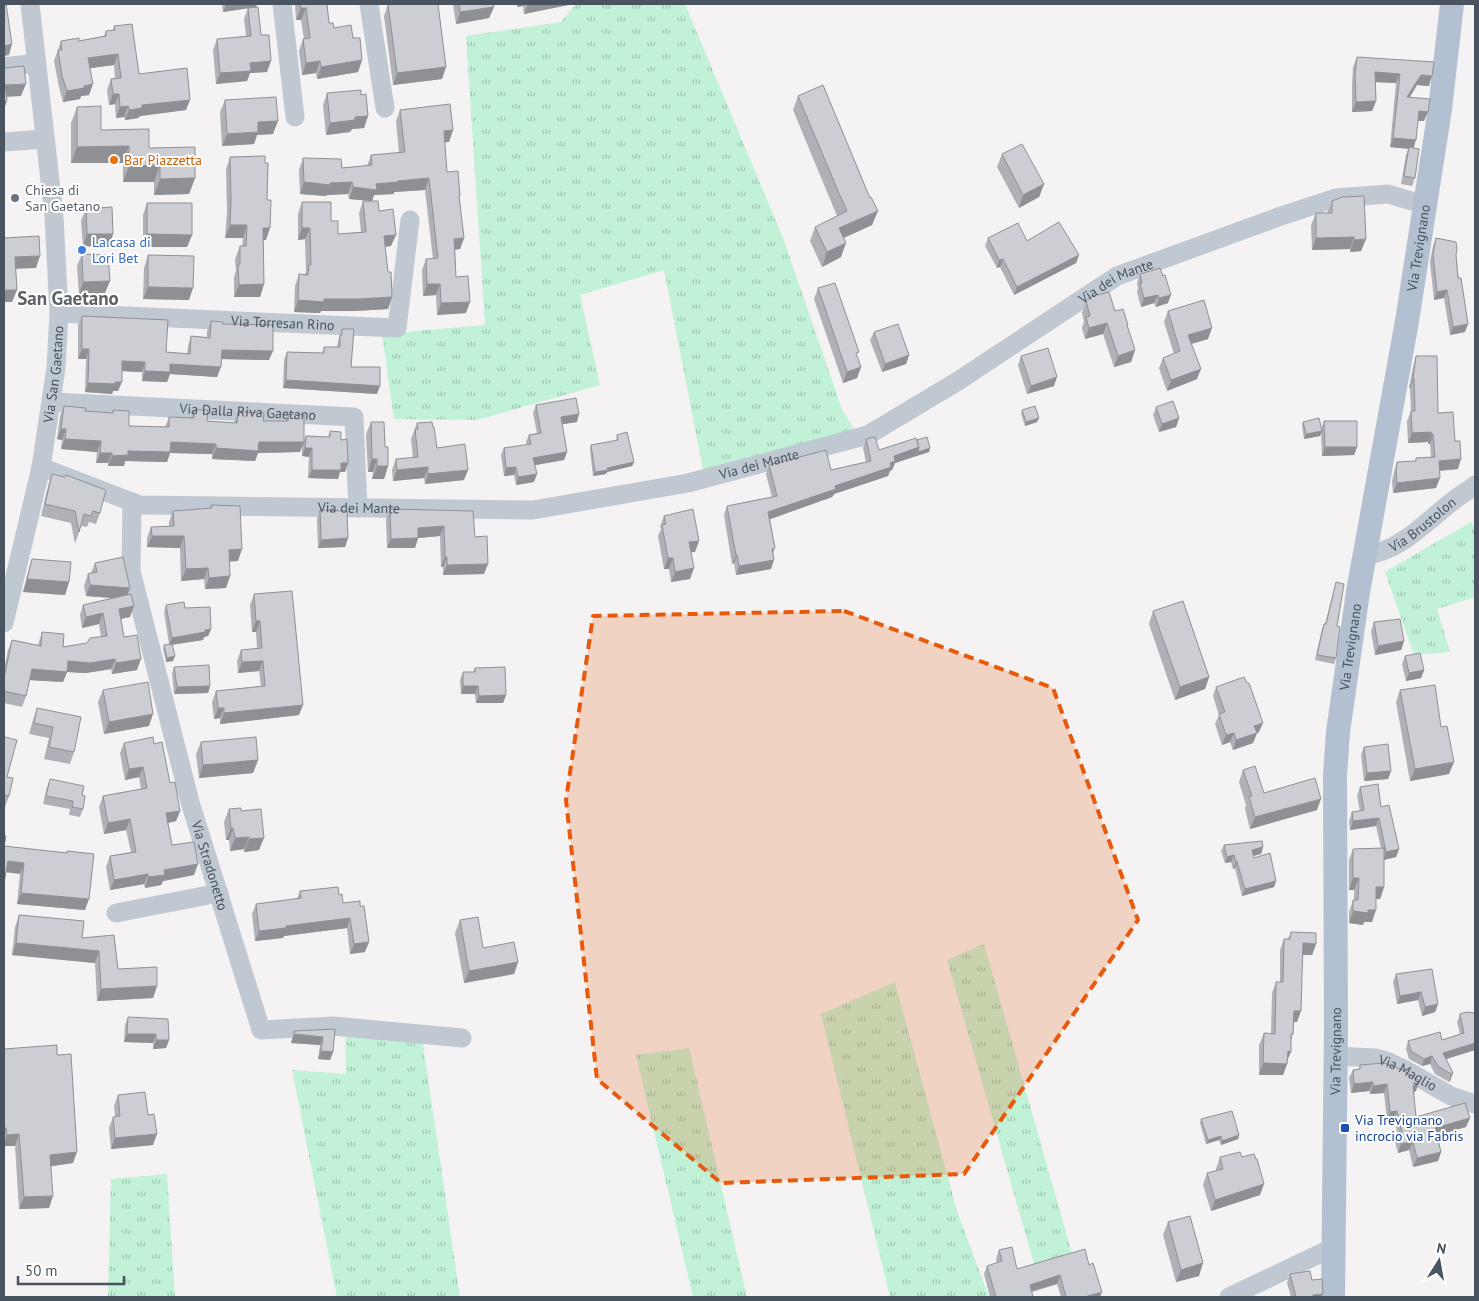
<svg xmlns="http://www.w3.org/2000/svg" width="1479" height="1301" viewBox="0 0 1479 1301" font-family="'PT Sans',sans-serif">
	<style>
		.grass { fill: url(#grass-tufts) }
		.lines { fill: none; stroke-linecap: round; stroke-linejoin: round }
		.minor { stroke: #c0c9d1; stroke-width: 19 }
		.major { stroke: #b2c0d1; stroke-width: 24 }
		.wall { fill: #afb1b6 }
		.shaded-wall { fill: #8f9094 }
		.building { fill: #ccced4; stroke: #8f9094 }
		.marked { fill: #e8590c; fill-opacity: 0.2; stroke: #e8590c; stroke-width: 4; stroke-dasharray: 10 6; stroke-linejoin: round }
		.food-dot { fill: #e8710a; stroke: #fff; stroke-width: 2 }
		.worship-dot { fill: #6b7280; stroke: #fff; stroke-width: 2 }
		.shop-dot { fill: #3f7fe0; stroke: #fff; stroke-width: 2 }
		.transit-dot { fill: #1a4fb4; stroke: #fff; stroke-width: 2 }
		.labels { text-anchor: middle; stroke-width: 4; stroke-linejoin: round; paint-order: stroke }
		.food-label { font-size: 14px; fill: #c56008; stroke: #fff; text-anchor: start }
		.worship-label { font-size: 14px; fill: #5b616d; stroke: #fff; text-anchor: start }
		.shop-label { font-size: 14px; fill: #366cbe; stroke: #fff; text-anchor: start }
		.street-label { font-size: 14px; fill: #495460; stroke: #fff }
		.transit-label { font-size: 14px; fill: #164399; stroke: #fff; text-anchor: start }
		.district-label { font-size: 19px; font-weight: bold; fill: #5e6267; stroke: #fff }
	</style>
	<defs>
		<pattern id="grass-tufts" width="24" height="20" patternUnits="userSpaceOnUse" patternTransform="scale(1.25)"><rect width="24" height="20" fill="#c1f1d6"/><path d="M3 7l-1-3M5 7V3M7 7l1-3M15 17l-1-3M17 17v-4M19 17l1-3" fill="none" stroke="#9fc6b1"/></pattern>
	</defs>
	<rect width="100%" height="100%" fill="#f4f2f2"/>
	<g class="grass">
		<polygon points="576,4 685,4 783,238 842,409 858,436 705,480 664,270 580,295 600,385 477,420 394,419 382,334 485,325 466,36 561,22"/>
		<polygon points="1471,522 1475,528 1475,597 1437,609 1450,652 1414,655 1385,572"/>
		<polygon points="984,944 1073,1257 1035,1267 947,960"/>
		<polygon points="895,982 957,1211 989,1297 890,1297 821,1014"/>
		<polygon points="345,1031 422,1037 460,1297 337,1297 292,1070 346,1074"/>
		<polygon points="689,1048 747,1297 693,1297 636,1055"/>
		<polygon points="167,1174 175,1297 108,1297 111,1179"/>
	</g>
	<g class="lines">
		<g class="minor">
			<polyline points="282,4 295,117"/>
			<polyline points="369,4 385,108"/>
			<polyline points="4,67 37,63"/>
			<polyline points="4,142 45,139"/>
			<path id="s1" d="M59,313L397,328L410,220"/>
			<path id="s2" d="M52,402L354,417L358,508"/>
			<path id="s3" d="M41,467L140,505L533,510L688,483L868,435L958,381L1117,276L1281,216L1336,198L1388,194L1425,205"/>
			<path id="s4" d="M132,502L131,571L190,802L261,1030L333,1026L462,1038"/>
			<path id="s5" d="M1365,555C1400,552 1426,521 1453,501C1460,495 1468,491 1475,485"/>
			<path id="s6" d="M4,623L41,467L56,368L59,313L54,216L30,4"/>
			<polyline points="116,913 219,893"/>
			<path id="s7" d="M1336,1056L1375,1058L1389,1062L1404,1069L1451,1096L1475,1104"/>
			<polyline points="1229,1297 1334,1247"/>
		</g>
		<path class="major" id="s8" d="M1333,1297L1336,1027L1335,775L1338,732L1358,592L1407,321L1440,109L1452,4"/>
	</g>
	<g class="wall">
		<polygon points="222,4 257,4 256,7 223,12"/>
		<polygon points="295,4 327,4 329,23 334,28 353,38 362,60 358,72 317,79 316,73 302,75 299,51 303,39 304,39 301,20 296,20"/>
		<polygon points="388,4 446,67 442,79 393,85 384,16"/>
		<polygon points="453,4 493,4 494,7 489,18 456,24"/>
		<polygon points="517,4 573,4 524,14 523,6 517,7"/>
		<polygon points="248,8 261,35 267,72 250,73 247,81 216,84 213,50 217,39 246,36 244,19"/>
		<polygon points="114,26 139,74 186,110 140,116 138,118 125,120 124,117 116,118 115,104 109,105 107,90 111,79 115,78 114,65 90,68 89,95 81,96 80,99 63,102 59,87 54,61 61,41 79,41 104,36 106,31 113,30"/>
		<polygon points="1357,57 1429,86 1417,85 1410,97 1424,121 1418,121 1414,148 1415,178 1412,186 1401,184 1406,155 1408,149 1390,147 1396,83 1375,82 1376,101 1372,111 1352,112 1352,85 1353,67"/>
		<polygon points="327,93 361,95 368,116 364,128 352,129 350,132 326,135 323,105"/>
		<polygon points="798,96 872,225 844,238 841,257 822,267 810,241 815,227 837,216 793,110"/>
		<polygon points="225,100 273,134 257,135 254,144 222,146 220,112"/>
		<polygon points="77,107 101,130 149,148 195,178 189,194 154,195 154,182 123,182 123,163 71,163 71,123"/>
		<polygon points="400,110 453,130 449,142 444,142 447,172 459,200 464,238 460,249 455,250 456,277 466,313 437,315 436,295 423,296 422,270 426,259 433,259 425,190 394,192 394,194 374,195 372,201 379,211 391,246 385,247 388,272 392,297 388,309 355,311 321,311 320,313 294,312 295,286 299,274 305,275 306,272 305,239 298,240 298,214 302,202 331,221 338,234 361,232 359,213 363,201 371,201 349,199 348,194 327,195 326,196 300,194 299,170 303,158 342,168 367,166 371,155 399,153 396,121"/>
		<polygon points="1002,154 1044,184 1039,197 1019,208 997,167"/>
		<polygon points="230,157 266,240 263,240 264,284 260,297 234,297 234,277 236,271 235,259 240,246 242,246 243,238 225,238 227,212 226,169"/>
		<polygon points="1332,201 1366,239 1361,251 1350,252 1350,249 1312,250 1311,225 1316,213 1327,213"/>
		<polygon points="147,203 192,235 187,247 143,247 143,215"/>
		<polygon points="86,209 113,234 109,247 83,246 81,221"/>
		<polygon points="988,238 1027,241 1079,255 1076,263 1014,295 1000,267 997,268 985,246"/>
		<polygon points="1436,238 1456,255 1465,332 1450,335 1444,298 1434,300 1430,262 1433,246"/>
		<polygon points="82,254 105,293 79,295 77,266"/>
		<polygon points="148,255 189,300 143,299 144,268"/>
		<polygon points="1140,274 1168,303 1156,307 1154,303 1141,307 1137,292 1138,288 1137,283"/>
		<polygon points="818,288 857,358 861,367 857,378 843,383 814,299"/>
		<polygon points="1086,301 1115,311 1127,327 1135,350 1131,362 1114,367 1103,334 1085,339 1082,328 1084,322 1082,313"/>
		<polygon points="1168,311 1208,339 1191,344 1197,379 1167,391 1159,368 1163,358 1174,354 1164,322"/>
		<polygon points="82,316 166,352 187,354 188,346 191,336 207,337 207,331 211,321 223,324 269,360 221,359 217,377 170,374 167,382 142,381 142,372 122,371 118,391 113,391 112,394 85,392 86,359 78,359 78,325"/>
		<polygon points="342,329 351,367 377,394 283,388 284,360 287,352 322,353 324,347 337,347 339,337"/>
		<polygon points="874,332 909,355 906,364 882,372 870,340"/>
		<polygon points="1021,356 1054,386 1027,394 1018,365"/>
		<polygon points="1416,356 1438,413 1455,441 1458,469 1439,471 1436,488 1393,493 1392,481 1394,472 1397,462 1415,461 1416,458 1431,457 1430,444 1428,444 1428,442 1408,443 1407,421 1411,411 1410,388 1409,388 1413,367"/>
		<polygon points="536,405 577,422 562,424 567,452 564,460 535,465 534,482 516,485 514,475 504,476 501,455 504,448 527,445 526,442 529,435 537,433 533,413"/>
		<polygon points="64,406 85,411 112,413 113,410 129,426 165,427 169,417 191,418 194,410 207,421 234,423 238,412 263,421 286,421 289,414 304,441 306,436 328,437 330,431 341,440 348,463 345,472 340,472 338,479 308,478 309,457 302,456 302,445 300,452 258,453 255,461 212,459 212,454 170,453 167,462 125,461 124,466 108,466 108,463 96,463 97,452 61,449 62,440 57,439 60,416"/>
		<polygon points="1156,407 1179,418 1176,427 1159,432 1153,415"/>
		<polygon points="1022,410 1039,418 1037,422 1025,426 1021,414"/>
		<polygon points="1324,421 1357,447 1354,455 1322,456 1321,433 1320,436 1304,439 1302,426 1303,422 1321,429"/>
		<polygon points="371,422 385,447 388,466 384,479 372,479 373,472 368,472 366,434"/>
		<polygon points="417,423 437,448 464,480 425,484 424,478 393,481 392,470 396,459 413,458 411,439"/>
		<polygon points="617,435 634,462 632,466 607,472 606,474 593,476 590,449 591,445 616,441"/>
		<polygon points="866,439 879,450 917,440 930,448 929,452 895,463 892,470 890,471 888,476 834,494 832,497 770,519 775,548 773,554 771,569 736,575 734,563 732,564 724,515 727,506 772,497 766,474 769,465 831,470 866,462 863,448"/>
		<polygon points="52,474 100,513 96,524 89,522 87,527 81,526 75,544 71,523 41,516 48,486"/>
		<polygon points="211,505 238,561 229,561 230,576 226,588 205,589 204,579 181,581 180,548 147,547 147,538 151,527 169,526 169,522 173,511 210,508"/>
		<polygon points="390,509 475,537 484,574 443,575 443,567 441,567 440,536 418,538 415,548 387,548 386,519"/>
		<polygon points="320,510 348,538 345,547 318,548 317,519"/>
		<polygon points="664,516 695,552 691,552 690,579 671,582 669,569 664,569 658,536 661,529 660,527"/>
		<polygon points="32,559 69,582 65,595 23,592 28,572"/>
		<polygon points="95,563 128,595 130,617 121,619 124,637 137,670 112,674 111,669 86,673 67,672 63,682 30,680 26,696 22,707 4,703 4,670 8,650 12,640 38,645 42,632 63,647 87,643 101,637 99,624 82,628 80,615 83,605 112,598 86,596 84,586 88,574 91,573"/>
		<polygon points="1336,582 1336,658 1334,664 1315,660 1322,629 1324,624 1325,624"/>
		<polygon points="254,594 299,715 220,724 220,718 214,719 212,702 216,691 261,686 259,671 238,673 237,661 241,650 257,649 256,632 252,632 250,605"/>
		<polygon points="166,605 185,608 211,629 208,636 204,637 203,640 172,645 175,656 173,661 166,662 163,649 164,645 169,644 164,612"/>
		<polygon points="1153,611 1209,677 1205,689 1175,700 1149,624"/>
		<polygon points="1374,622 1404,641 1401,650 1375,655 1371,631"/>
		<polygon points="1405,656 1424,670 1421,678 1406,681 1402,664"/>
		<polygon points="174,667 210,686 208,693 174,694 172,674"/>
		<polygon points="475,668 506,695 503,703 476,703 475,694 461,694 460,680 463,672 473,672"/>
		<polygon points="1216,687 1259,732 1257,733 1253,743 1233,750 1230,742 1222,745 1215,724 1219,715 1213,696"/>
		<polygon points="103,690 149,726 104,734 98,702"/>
		<polygon points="1400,690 1441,727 1449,774 1410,781 1396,702"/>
		<polygon points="37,708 74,752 70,764 44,759 49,738 29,734 33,720"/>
		<polygon points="5,737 9,796 5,807 4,807 4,741"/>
		<polygon points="201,742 258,760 253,773 199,778 196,754"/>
		<polygon points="124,743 154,744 170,783 180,811 176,821 168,823 172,845 194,875 163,881 161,885 145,888 144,884 110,890 106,867 110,856 131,852 126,830 104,834 99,807 103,796 141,789 139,777 125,780 120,753"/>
		<polygon points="1364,747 1391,771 1388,779 1364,781 1361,755"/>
		<polygon points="1243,770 1264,793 1317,810 1250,829 1245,809 1246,805 1239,782"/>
		<polygon points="50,779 83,809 80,817 69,815 70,809 43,804 47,787"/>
		<polygon points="1360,787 1381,807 1399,849 1396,857 1384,860 1384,887 1380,899 1376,899 1372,922 1364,922 1363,925 1349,923 1349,912 1353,900 1354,900 1354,890 1349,890 1349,860 1353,849 1381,848 1376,826 1350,830 1349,821 1352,812 1360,811 1357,796"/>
		<polygon points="229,809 241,811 259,850 244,852 244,849 230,851 229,840 226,840 224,822"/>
		<polygon points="1224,845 1263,847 1261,854 1253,856 1254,858 1276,881 1274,887 1242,896 1235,868 1233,869 1231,862 1225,863 1221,851"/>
		<polygon points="4,846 85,910 17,904 20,874"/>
		<polygon points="300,891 339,895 343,903 360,906 365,952 350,954 347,928 284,936 283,938 255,941 252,914 256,904 297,899"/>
		<polygon points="19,915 82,938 114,935 118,969 157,986 153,998 97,1001 95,963 12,955 15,927"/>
		<polygon points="460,920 483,948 518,962 514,974 464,983 455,933"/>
		<polygon points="1291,932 1316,944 1312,955 1303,955 1297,1022 1294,1022 1293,1034 1291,1041 1287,1064 1283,1075 1259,1075 1259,1045 1264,1033 1271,1034 1272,993 1276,982 1280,982 1280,950 1284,939 1288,939"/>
		<polygon points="1396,974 1438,1004 1435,1012 1422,1016 1418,1000 1397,1004 1393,982"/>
		<polygon points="1460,1014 1475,1050 1446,1059 1453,1073 1450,1081 1449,1082 1435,1074 1430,1064 1422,1066 1409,1059 1406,1049 1408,1041 1442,1040 1460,1034 1457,1022"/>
		<polygon points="128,1017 169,1040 166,1048 153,1049 153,1043 124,1042 125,1025"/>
		<polygon points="335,1029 333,1052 330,1060 318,1059 320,1045 291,1043 294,1031"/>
		<polygon points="4,1049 57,1055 73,1163 51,1166 49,1208 19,1209 15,1146 4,1146"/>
		<polygon points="1360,1065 1416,1091 1413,1092 1416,1117 1470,1118 1466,1127 1437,1135 1441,1152 1438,1161 1413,1167 1409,1150 1398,1153 1395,1142 1398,1135 1394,1119 1387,1120 1384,1093 1370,1094 1369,1091 1351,1093 1349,1078 1353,1070 1359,1069"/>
		<polygon points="118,1095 148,1115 153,1145 111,1149 109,1128 113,1117 115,1117 114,1106"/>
		<polygon points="1201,1119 1239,1135 1238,1139 1221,1145 1219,1140 1206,1144 1200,1123"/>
		<polygon points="1220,1157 1242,1157 1260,1195 1211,1211 1203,1185 1207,1173 1216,1171 1216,1169"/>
		<polygon points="1168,1222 1199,1276 1176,1282 1163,1235"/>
		<polygon points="999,1250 1017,1269 1089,1265 1100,1297 1061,1297 1057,1284 1032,1292 1033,1297 990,1297 984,1274 987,1266 997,1263 996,1259"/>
		<polygon points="1290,1274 1312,1280 1323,1294 1321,1297 1291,1297 1287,1283"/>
	</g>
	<g class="shaded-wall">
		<polygon points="226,4 257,4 256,7 223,12"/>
		<polygon points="519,4 523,4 523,6 517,7"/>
		<polygon points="528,4 573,4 524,14"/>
		<polygon points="494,7 489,18 456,24 460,12"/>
		<polygon points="301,8 306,8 301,20 296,20"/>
		<polygon points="12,44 9,55 4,56 4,46"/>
		<polygon points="118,54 114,65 84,69 88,58"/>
		<polygon points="362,60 358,72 317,79 321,67"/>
		<polygon points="271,61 267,72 250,73 247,81 216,84 220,73 250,63"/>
		<polygon points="320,61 316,73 302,75 306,63"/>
		<polygon points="446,67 442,79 393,85 397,73"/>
		<polygon points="1375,72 1400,74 1396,83 1371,82"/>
		<polygon points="1421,75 1432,76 1429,86 1417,85 1404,106 1407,97"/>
		<polygon points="26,84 21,96 4,97 5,85"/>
		<polygon points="93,84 89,95 81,96 80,99 63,102 67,91"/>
		<polygon points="113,94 119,94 115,104 109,105"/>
		<polygon points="190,100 186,110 140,116 138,118 125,120 129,110 142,105"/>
		<polygon points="7,101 4,109 4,102"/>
		<polygon points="1376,101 1372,111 1352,112 1356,102"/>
		<polygon points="128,106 124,117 116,118 120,107"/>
		<polygon points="1419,111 1428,112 1424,121 1415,121"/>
		<polygon points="368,116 364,128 352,129 350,132 326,135 330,123 355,117"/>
		<polygon points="278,121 273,134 257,135 254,144 222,146 227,134 258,122"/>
		<polygon points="453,130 449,142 439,143 444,131"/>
		<polygon points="1393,138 1416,140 1413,149 1390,147"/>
		<polygon points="129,146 123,163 71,163 77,147"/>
		<polygon points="160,165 154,182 123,182 129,166"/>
		<polygon points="195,178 189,194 154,195 160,179"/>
		<polygon points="429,178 425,190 394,192 394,194 374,195 372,201 349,199 353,187 398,181"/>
		<polygon points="304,182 330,183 352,182 348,194 327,195 326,196 300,194"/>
		<polygon points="1044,184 1039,197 1019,208 1023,195"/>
		<polygon points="878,211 872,225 834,242 839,228"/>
		<polygon points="230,225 247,225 243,238 225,238"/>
		<polygon points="263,228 270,228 266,240 258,240"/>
		<polygon points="302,228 310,228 305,239 298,240"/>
		<polygon points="87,234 113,234 109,247 83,246"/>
		<polygon points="147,234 192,235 187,247 143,247"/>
		<polygon points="396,235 391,246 380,247 384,236"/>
		<polygon points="1354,237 1350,249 1312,250 1316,238"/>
		<polygon points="464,238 460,249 450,250 454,239"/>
		<polygon points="1366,239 1361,251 1350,252 1354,240"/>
		<polygon points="846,243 841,257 822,267 827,252"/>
		<polygon points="1079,255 1076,263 1014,295 1017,287"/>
		<polygon points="40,256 36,268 11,269 15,257"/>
		<polygon points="1003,259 1000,267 997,268 999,260"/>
		<polygon points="110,281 105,293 79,295 83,282"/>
		<polygon points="264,284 260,297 234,297 239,285"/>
		<polygon points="427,284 440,284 436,295 423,296"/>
		<polygon points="148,287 193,288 189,300 143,299"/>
		<polygon points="4,290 17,290 12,302 4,302"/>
		<polygon points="1447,290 1444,298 1434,300 1437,292"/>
		<polygon points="1158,295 1154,303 1141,307 1144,298"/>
		<polygon points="1171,295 1168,303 1156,307 1159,298"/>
		<polygon points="392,297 388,309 355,311 321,311 320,313 294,312 298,300"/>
		<polygon points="470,302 466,313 437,315 441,303"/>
		<polygon points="1107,323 1103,334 1085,339 1089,328"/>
		<polygon points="1468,324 1465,332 1450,335 1453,327"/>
		<polygon points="1212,328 1208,339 1184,346 1188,335"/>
		<polygon points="82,349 89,349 86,359 78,359"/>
		<polygon points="222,350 273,351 269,360 218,359"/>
		<polygon points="1135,350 1131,362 1114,367 1118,356"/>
		<polygon points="909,355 906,364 882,372 885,364"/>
		<polygon points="122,361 145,362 142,372 119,371"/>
		<polygon points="170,364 221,367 217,377 170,374 167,382 142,381 145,371"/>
		<polygon points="861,367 857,378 843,383 847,372"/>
		<polygon points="1201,369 1197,379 1167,391 1171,380"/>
		<polygon points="1057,377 1054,386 1027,394 1031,386"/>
		<polygon points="1413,378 1414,378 1410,388 1409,388"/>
		<polygon points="286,380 380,386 377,394 283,388"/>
		<polygon points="115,382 122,382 118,391 113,391 112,394 85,392 88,383"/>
		<polygon points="579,414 577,422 558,425 561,417"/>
		<polygon points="1039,418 1037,422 1025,426 1026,422"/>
		<polygon points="1179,418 1176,427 1159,432 1162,424"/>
		<polygon points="61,429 66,429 62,440 57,439"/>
		<polygon points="1322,431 1320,436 1304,439 1306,434"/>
		<polygon points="1431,432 1428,442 1408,443 1412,433"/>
		<polygon points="1431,434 1433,434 1430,444 1428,444"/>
		<polygon points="65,439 101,441 97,452 61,449"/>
		<polygon points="171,442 216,444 212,454 170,453 167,462 125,461 124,466 108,466 112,456 128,451"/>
		<polygon points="259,442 304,442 300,452 258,453 255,461 212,459 216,448"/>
		<polygon points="919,447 916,456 895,463 892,470 890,471 888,476 834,494 832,497 765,521 768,512 835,486 894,456"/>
		<polygon points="1325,447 1357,447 1354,455 1322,456"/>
		<polygon points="305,448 312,448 309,457 302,456"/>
		<polygon points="930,448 929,452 916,456 918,452"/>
		<polygon points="567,452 564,460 530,466 533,458"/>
		<polygon points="100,453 112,453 108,463 96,463"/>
		<polygon points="372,459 377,459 373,472 368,472"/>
		<polygon points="1461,459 1458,469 1435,471 1439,461"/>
		<polygon points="634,462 632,466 607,472 606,474 593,476 595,472 607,468"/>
		<polygon points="341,463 348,463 345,472 340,472 338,479 308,478 312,470"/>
		<polygon points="377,466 388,466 384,479 372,479"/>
		<polygon points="428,467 424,478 393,481 397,470"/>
		<polygon points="516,467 514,475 504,476 506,468"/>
		<polygon points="468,470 464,480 425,484 428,474"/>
		<polygon points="537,474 534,482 516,485 518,477"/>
		<polygon points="1440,478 1436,488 1393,493 1397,483"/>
		<polygon points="444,526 440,536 418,538 415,548 387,548 391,539 418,528"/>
		<polygon points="152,536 184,536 180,548 147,547"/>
		<polygon points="348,538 345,547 318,548 321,540"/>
		<polygon points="699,541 695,552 685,553 689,542"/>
		<polygon points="242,549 238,561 224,562 229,550"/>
		<polygon points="736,555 737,555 734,563 732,564"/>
		<polygon points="445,557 447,557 443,567 441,567"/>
		<polygon points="668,558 673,558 669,569 664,569"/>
		<polygon points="774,560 771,569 736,575 739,566"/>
		<polygon points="488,564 484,574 443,575 447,565"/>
		<polygon points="208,568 204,579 181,581 186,569"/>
		<polygon points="694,568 690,579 671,582 675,572"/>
		<polygon points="230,576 226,588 205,589 209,578"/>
		<polygon points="27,579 69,582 65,595 23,592"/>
		<polygon points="90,585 130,588 126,599 86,596"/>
		<polygon points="134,606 130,617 115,620 119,609"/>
		<polygon points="103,613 99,624 82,628 86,617"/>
		<polygon points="256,621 260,621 256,632 252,632"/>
		<polygon points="211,629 208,636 204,637 203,640 169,645 172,638"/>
		<polygon points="1404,641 1401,650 1375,655 1378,646"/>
		<polygon points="175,656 173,661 166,662 167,658"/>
		<polygon points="115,659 111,669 86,673 67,672 63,682 28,680 32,669 68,661"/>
		<polygon points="141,659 137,670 112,674 116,663"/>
		<polygon points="263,661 259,671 238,673 242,662"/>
		<polygon points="1424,670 1421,678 1406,681 1409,673"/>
		<polygon points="1209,677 1205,689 1175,700 1180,687"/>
		<polygon points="210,686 208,693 174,694 177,687"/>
		<polygon points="463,686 478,686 475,694 461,694"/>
		<polygon points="506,695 503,703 476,703 479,696"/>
		<polygon points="303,705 299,715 220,724 224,713"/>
		<polygon points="218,708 224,708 220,718 214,719"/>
		<polygon points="153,714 149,726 104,734 109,722"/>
		<polygon points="1263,723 1259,732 1257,733 1253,743 1233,750 1236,740 1254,726"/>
		<polygon points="1234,733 1230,742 1222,745 1226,735"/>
		<polygon points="258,760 253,773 199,778 203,765"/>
		<polygon points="1454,762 1449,774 1410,781 1415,769"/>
		<polygon points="143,767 139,777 125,780 129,769"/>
		<polygon points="1391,771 1388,779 1364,781 1367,773"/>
		<polygon points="1321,799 1317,810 1250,829 1255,817"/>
		<polygon points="180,811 176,821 162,824 166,813"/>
		<polygon points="1379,818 1376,826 1350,830 1353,821"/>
		<polygon points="130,819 126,830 104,834 108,823"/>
		<polygon points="231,828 233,828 229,840 226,840"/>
		<polygon points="249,837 244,849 230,851 235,838"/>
		<polygon points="264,838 259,850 244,852 249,839"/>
		<polygon points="1263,847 1261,854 1249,857 1252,850"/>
		<polygon points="1399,849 1396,857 1383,860 1386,852"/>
		<polygon points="1234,855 1231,862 1225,863 1227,857"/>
		<polygon points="8,861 24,863 20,874 4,872"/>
		<polygon points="1236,862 1237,862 1235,868 1233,869"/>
		<polygon points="198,864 194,875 163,881 161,885 145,888 148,877 164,870"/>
		<polygon points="148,874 144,884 110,890 114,880"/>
		<polygon points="1353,878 1359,878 1354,890 1349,890"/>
		<polygon points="1276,881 1274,887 1242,896 1245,889"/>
		<polygon points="1376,887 1384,887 1380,899 1372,899"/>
		<polygon points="21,893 89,899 85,910 17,904"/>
		<polygon points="1368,910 1376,910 1372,922 1364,922 1363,925 1349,923 1353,911"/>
		<polygon points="350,918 347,928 284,936 283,938 255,941 259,931 286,926"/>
		<polygon points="369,942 365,952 350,954 354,944"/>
		<polygon points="16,943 99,951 95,963 12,955"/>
		<polygon points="1303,943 1316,944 1312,955 1299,955"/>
		<polygon points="518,962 514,974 464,983 469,971"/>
		<polygon points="157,986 153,998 97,1001 101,989"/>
		<polygon points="1421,992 1418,1000 1397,1004 1400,996"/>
		<polygon points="1438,1004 1435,1012 1422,1016 1425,1007"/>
		<polygon points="1294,1011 1301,1011 1297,1022 1290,1022"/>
		<polygon points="127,1034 156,1034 153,1043 124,1042"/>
		<polygon points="294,1034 323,1037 320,1045 291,1043"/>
		<polygon points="156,1040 169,1040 166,1048 153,1049"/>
		<polygon points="1475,1043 1475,1050 1440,1061 1443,1053"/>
		<polygon points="321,1051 333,1052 330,1060 318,1059"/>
		<polygon points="1288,1051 1291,1052 1286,1063"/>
		<polygon points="1432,1056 1430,1064 1422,1066 1424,1059"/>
		<polygon points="1263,1063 1287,1064 1283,1075 1259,1075"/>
		<polygon points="1453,1073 1450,1081 1449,1082 1451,1074"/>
		<polygon points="1373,1082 1369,1091 1351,1093 1354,1084"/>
		<polygon points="1419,1082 1416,1091 1410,1095 1413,1086"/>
		<polygon points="1387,1084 1384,1093 1370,1094 1373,1086"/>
		<polygon points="1397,1111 1394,1119 1387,1120 1390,1112"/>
		<polygon points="1470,1118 1466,1127 1432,1137 1435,1128"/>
		<polygon points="4,1128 6,1128 4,1135"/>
		<polygon points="19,1134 15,1146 4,1146 4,1143 7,1135"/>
		<polygon points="157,1134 153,1145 111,1149 115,1138"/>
		<polygon points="1239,1135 1238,1139 1221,1145 1222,1141"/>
		<polygon points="1221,1136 1219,1140 1206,1144 1208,1140"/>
		<polygon points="1413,1142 1409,1150 1398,1153 1401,1144"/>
		<polygon points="77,1152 73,1163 46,1167 50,1155"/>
		<polygon points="1441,1152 1438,1161 1413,1167 1417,1158"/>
		<polygon points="1264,1184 1260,1195 1211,1211 1215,1200"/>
		<polygon points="53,1196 49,1208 19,1209 24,1197"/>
		<polygon points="1203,1263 1199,1276 1176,1282 1181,1270"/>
		<polygon points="1060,1275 1057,1284 1026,1293 1030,1285"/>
		<polygon points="1102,1292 1100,1297 1084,1297"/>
		<polygon points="1323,1294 1321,1297 1312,1297 1313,1295"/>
	</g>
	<g class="building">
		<polygon points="4,4 6,4 12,44 4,46"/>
		<polygon points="300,4 327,4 329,23 333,23 334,28 351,25 353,38 360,38 362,60 321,67 320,61 306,63 303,39 310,38 306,8 301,8"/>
		<polygon points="388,4 438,4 446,67 397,73"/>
		<polygon points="459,4 493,4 494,7 460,12"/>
		<polygon points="258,7 261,35 269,35 271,61 250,63 251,71 220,73 217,39 251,36 248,8"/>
		<polygon points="132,24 139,74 187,68 190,100 142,105 142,108 129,110 128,106 120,107 119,94 113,94 111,79 121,78 118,54 88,58 93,84 84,86 84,88 67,91 62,76 58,50 62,50 61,41 79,38 79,41 106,36 106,31 115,30 114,26"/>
		<polygon points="1357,57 1434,62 1432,76 1421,75 1407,97 1430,99 1428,112 1419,111 1416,140 1393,138 1400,74 1375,72 1376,101 1356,102 1355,75"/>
		<polygon points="24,66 26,84 5,85 7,101 4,102 4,68"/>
		<polygon points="823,85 870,198 871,197 878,211 839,228 846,243 827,252 815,227 847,211 838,191 798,96"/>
		<polygon points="361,90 361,95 366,94 368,116 355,117 355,120 330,123 327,93"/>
		<polygon points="276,97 278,121 258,122 258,132 227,134 225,100"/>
		<polygon points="450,104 453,130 444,131 447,172 458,171 460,196 459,196 464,238 454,239 456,277 468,276 470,302 441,303 440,284 427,284 426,259 438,258 429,178 398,181 398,182 376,184 377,190 353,187 352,182 330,183 330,185 304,182 303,158 341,159 342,168 372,165 371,155 405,152 400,110"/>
		<polygon points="101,106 101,130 149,129 149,148 195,147 195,178 160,179 160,165 129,166 129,146 77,147 77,107"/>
		<polygon points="1022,144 1044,184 1023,195 1002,154"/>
		<polygon points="1409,147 1419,149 1415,178 1404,176"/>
		<polygon points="265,156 265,163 268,163 267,200 271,200 270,228 263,228 264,284 239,285 238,265 240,264 240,246 246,246 247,225 230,225 231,200 230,157"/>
		<polygon points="1364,196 1366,239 1354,240 1354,237 1316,238 1316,213 1332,213 1332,201 1343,197"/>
		<polygon points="363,201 378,201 379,211 393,209 396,235 384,236 388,272 391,272 392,297 359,299 324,299 324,302 298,300 299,274 308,275 309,265 311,265 310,228 302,228 302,202 331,202 331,221 338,221 338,234 366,232"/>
		<polygon points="147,203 192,203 192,235 147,234"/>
		<polygon points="112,207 113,234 87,234 86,209"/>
		<polygon points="1059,222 1079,255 1017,287 1003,259 999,260 988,238 1018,223 1027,241"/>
		<polygon points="39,236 40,256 15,257 17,290 4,290 4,238"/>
		<polygon points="1436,238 1456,242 1457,249 1456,255 1458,278 1461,278 1468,324 1453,327 1447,290 1437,292 1433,254"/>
		<polygon points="82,254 108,255 110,281 83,282"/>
		<polygon points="148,255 194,256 193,288 148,287"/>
		<polygon points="1160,268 1163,276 1165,275 1171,295 1159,298 1158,295 1144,298 1140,284 1142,283 1140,274"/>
		<polygon points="835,283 859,352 856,353 861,367 847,372 818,288"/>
		<polygon points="1109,292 1115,311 1123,309 1128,325 1127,325 1135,350 1118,356 1107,323 1089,328 1086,317 1090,316 1086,301 1093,296"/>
		<polygon points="1204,300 1212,328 1188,335 1201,369 1171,380 1163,358 1180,351 1168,311"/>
		<polygon points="82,316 168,320 166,352 190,354 191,336 210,338 211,321 223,322 223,324 273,325 273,351 222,350 221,367 170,364 170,372 145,371 145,362 122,361 122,382 115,382 115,384 88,383 89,349 82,349"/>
		<polygon points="898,324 909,355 885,364 874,332"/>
		<polygon points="342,329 354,329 351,367 380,367 380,386 286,380 287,352 324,353 324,347 340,347 340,335 342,335"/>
		<polygon points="1048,348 1057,377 1031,386 1021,356"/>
		<polygon points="1416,356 1437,356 1438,413 1453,412 1455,441 1460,441 1461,459 1439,461 1440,478 1397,483 1396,471 1397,462 1416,461 1416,458 1435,457 1433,434 1431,434 1431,432 1412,433 1411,411 1415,411 1414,378 1413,378"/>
		<polygon points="576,398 579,414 561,417 567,452 533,458 537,474 518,477 516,467 506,468 504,448 531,444 529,435 541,433 536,405"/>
		<polygon points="1173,401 1179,418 1162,424 1156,407"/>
		<polygon points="64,406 86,408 85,411 113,413 113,410 129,411 129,426 169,427 169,417 194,418 194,410 208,410 207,421 237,423 238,412 264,413 263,421 288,421 289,414 304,415 304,442 259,442 258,451 216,448 216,444 171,442 170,452 128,451 128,455 112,456 112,453 100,453 101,441 65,439 66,429 61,429"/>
		<polygon points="1035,406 1039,418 1026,422 1022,410"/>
		<polygon points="1319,418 1322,431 1306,434 1303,422"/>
		<polygon points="1324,421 1357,421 1357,447 1325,447"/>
		<polygon points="371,422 384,422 385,447 388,447 388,466 377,466 377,459 372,459"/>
		<polygon points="432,422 433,427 434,427 437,448 465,444 468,470 428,474 428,467 397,470 396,459 418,457 415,429 418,429 417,423"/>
		<polygon points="330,431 341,432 341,440 347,439 348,463 341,463 341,470 312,470 312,448 305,448 306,436 330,437"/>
		<polygon points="627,432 634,462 607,468 608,470 595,472 591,445 618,440 617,435"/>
		<polygon points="875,437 879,450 916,438 919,447 894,456 895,461 890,463 891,467 835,486 836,489 768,512 775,548 772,549 774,560 739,566 737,555 736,555 727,506 777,496 769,465 826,450 831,470 871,461 866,439"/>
		<polygon points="927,437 930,448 918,452 919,447 917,440"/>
		<polygon points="52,474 65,477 66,475 106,490 100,513 93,511 91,516 84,514 79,532 75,511 45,504"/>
		<polygon points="211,505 240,506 242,549 229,550 230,576 209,578 208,568 186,569 184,536 152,536 151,527 174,526 173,511 212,508"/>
		<polygon points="390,509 473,511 475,537 487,536 488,564 447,565 447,557 445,557 444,526 418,528 418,538 391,539"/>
		<polygon points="693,509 699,541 689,542 694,568 675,572 673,558 668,558 662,525 666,524 664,516"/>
		<polygon points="320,510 347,511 348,538 321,540"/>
		<polygon points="123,557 130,588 90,585 88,574 97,572 95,563"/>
		<polygon points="32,559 71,562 69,582 27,579"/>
		<polygon points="1336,582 1344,584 1337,626 1340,627 1336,658 1317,655 1324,624 1326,624"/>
		<polygon points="292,591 303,705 224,713 224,708 218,708 216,691 265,686 263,661 242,662 241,650 262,648 260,621 256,621 254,594"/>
		<polygon points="131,594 134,606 119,609 124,637 137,635 141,659 116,663 115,659 90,663 68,661 67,672 32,669 26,696 4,691 4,678 12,640 41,646 42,632 64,634 63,647 87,643 90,638 107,636 103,613 86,617 83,605"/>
		<polygon points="1183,601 1209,677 1180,687 1153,611"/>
		<polygon points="184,602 185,608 210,607 211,629 205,630 205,632 172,638 166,605"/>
		<polygon points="1400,619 1404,641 1378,646 1374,622"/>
		<polygon points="172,644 175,656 167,658 164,645"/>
		<polygon points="1420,653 1424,670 1409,673 1405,656"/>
		<polygon points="209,665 210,686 177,687 174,667"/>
		<polygon points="505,667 506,695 479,696 478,686 463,686 463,672 475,672 475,668"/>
		<polygon points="1244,677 1247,683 1249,683 1263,723 1254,726 1257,733 1236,740 1234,733 1226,735 1219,714 1225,712 1216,687"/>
		<polygon points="148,682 153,714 109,722 103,690"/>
		<polygon points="1435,685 1441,727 1447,726 1454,762 1415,769 1400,690"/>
		<polygon points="37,708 81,717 74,752 49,747 53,727 34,723"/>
		<polygon points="5,737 17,740 7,777 13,778 9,796 4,795 4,743"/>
		<polygon points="153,737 154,744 162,742 170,783 175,782 180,811 166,813 172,845 194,842 198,864 164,870 165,875 148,877 148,874 114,880 110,856 136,852 130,819 108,823 103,796 147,788 143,767 129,769 124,743"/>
		<polygon points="256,737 258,760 203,765 201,742"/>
		<polygon points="1388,744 1391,771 1367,773 1364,747"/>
		<polygon points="1255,766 1264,793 1315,778 1321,799 1255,817 1249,797 1252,796 1243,770"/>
		<polygon points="50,779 84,786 82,795 85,796 83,809 72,807 73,801 46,796"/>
		<polygon points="1378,784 1381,807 1389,805 1399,849 1386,852 1379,818 1353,821 1352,812 1364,810 1360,787"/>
		<polygon points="241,808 241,811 261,809 264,838 249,839 249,837 235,838 233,828 231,828 229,809"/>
		<polygon points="4,836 6,836 4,846 67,853 67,851 94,854 89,899 21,893 24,863 8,861 4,883"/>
		<polygon points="1262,841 1263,847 1252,850 1254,858 1270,853 1276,881 1245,889 1237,862 1236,862 1234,855 1227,857 1224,845"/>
		<polygon points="1384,848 1384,887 1376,887 1376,910 1368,910 1368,913 1353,911 1353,900 1358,900 1359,878 1353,878 1353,849"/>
		<polygon points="338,887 339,895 342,894 343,903 360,901 360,906 364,906 369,942 354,944 350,918 286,926 286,928 259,931 256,904 301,898 300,891"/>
		<polygon points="19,915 84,921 82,938 114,935 118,969 157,967 157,986 101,989 99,951 16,943"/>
		<polygon points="478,917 483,948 514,942 518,962 469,971 460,920"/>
		<polygon points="1291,932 1316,933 1316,944 1303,943 1301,1011 1294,1011 1293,1034 1291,1034 1291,1052 1288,1051 1287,1064 1263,1063 1264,1033 1275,1034 1276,982 1283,982 1284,939 1290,939"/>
		<polygon points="1432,969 1438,1004 1425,1007 1421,992 1400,996 1396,974"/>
		<polygon points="1467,1012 1475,1013 1475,1043 1443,1053 1453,1073 1451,1074 1438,1066 1432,1056 1424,1059 1411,1051 1408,1041 1440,1032 1442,1040 1464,1033 1460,1014"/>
		<polygon points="128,1017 168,1019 169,1040 156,1040 156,1034 127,1034"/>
		<polygon points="335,1029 333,1052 321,1051 323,1037 294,1034 294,1031"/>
		<polygon points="57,1045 57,1055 71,1054 77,1152 50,1155 53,1196 24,1197 19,1134 7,1135 6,1128 4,1128 4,1049"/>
		<polygon points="1384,1063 1402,1070 1418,1080 1419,1082 1413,1086 1416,1117 1465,1103 1470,1118 1435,1128 1441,1152 1417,1158 1413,1142 1401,1144 1398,1133 1402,1132 1397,1111 1390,1112 1387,1084 1373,1086 1373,1082 1354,1084 1353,1070 1360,1069 1360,1065"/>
		<polygon points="145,1092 148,1115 154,1114 157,1134 115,1138 113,1117 120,1116 118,1095"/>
		<polygon points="1232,1111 1239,1135 1222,1141 1221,1136 1208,1140 1201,1119"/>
		<polygon points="1240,1152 1242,1157 1254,1154 1256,1159 1257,1159 1264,1184 1215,1200 1207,1173 1223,1169 1220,1157"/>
		<polygon points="1190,1216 1203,1263 1181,1270 1168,1222"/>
		<polygon points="1012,1247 1017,1269 1085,1249 1089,1265 1093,1263 1102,1292 1084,1297 1066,1297 1060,1275 1030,1285 1033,1297 996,1297 987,1266 1002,1261 999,1250"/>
		<polygon points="1310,1271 1312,1280 1322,1279 1323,1294 1313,1295 1313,1297 1296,1297 1290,1274"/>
	</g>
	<path class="marked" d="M844,611L1053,688L1138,920L964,1174L721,1183L597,1079L566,800L593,616Z"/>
	<circle class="food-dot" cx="114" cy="160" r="5"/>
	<circle class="worship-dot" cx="15" cy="198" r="5"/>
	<circle class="shop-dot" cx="82" cy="250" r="5"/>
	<rect class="transit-dot" x="1340" y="1123" width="10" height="10" rx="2.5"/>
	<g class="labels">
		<g class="food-label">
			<text x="124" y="165">Bar Piazzetta</text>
		</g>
		<g class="worship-label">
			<text x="25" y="195">Chiesa di<tspan x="25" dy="16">San Gaetano</tspan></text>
		</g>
		<g class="shop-label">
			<text x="92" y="247">La casa di<tspan x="92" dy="16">Lori Bet</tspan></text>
		</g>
		<g class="street-label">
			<text dy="5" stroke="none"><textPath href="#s8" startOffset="1056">Via Trevignano</textPath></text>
			<text dy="5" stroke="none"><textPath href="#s3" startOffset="1135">Via dei Mante</textPath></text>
			<text dy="5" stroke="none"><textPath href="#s1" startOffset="224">Via Torresan Rino</textPath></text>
			<text dy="5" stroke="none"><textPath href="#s6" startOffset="254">Via San Gaetano</textPath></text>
			<text dy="5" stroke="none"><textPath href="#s2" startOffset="196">Via Dalla Riva Gaetano</textPath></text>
			<text dy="5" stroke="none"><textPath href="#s3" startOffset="730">Via dei Mante</textPath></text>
			<text dy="5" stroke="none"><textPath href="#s3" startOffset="325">Via dei Mante</textPath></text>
			<text dy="5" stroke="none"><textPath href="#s5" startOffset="66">Via Brustolon</textPath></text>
			<text dy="5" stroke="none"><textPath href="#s8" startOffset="651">Via Trevignano</textPath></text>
			<text dy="5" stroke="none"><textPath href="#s4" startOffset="374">Via Stradonetto</textPath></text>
			<text dy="5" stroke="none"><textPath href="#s8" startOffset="246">Via Trevignano</textPath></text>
			<text dy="5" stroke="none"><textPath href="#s7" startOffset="75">Via Maglio</textPath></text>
		</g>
		<g class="transit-label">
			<text x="1355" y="1125">Via Trevignano<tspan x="1355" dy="16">incrocio via Fabris</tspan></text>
		</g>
		<g class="district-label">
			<text x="68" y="305">San Gaetano</text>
		</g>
	</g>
	<rect width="1479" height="1301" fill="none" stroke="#495460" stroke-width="10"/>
	<g transform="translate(1439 1261) rotate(11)" stroke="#ffffff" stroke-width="4" paint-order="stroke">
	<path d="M0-4L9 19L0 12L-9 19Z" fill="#495460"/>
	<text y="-8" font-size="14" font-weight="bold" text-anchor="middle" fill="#495460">N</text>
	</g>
	<path d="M18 1276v8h106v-8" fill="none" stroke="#495460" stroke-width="2.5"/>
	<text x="25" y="1276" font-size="15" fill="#495460" stroke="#ffffff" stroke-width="4" paint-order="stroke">50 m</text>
</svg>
